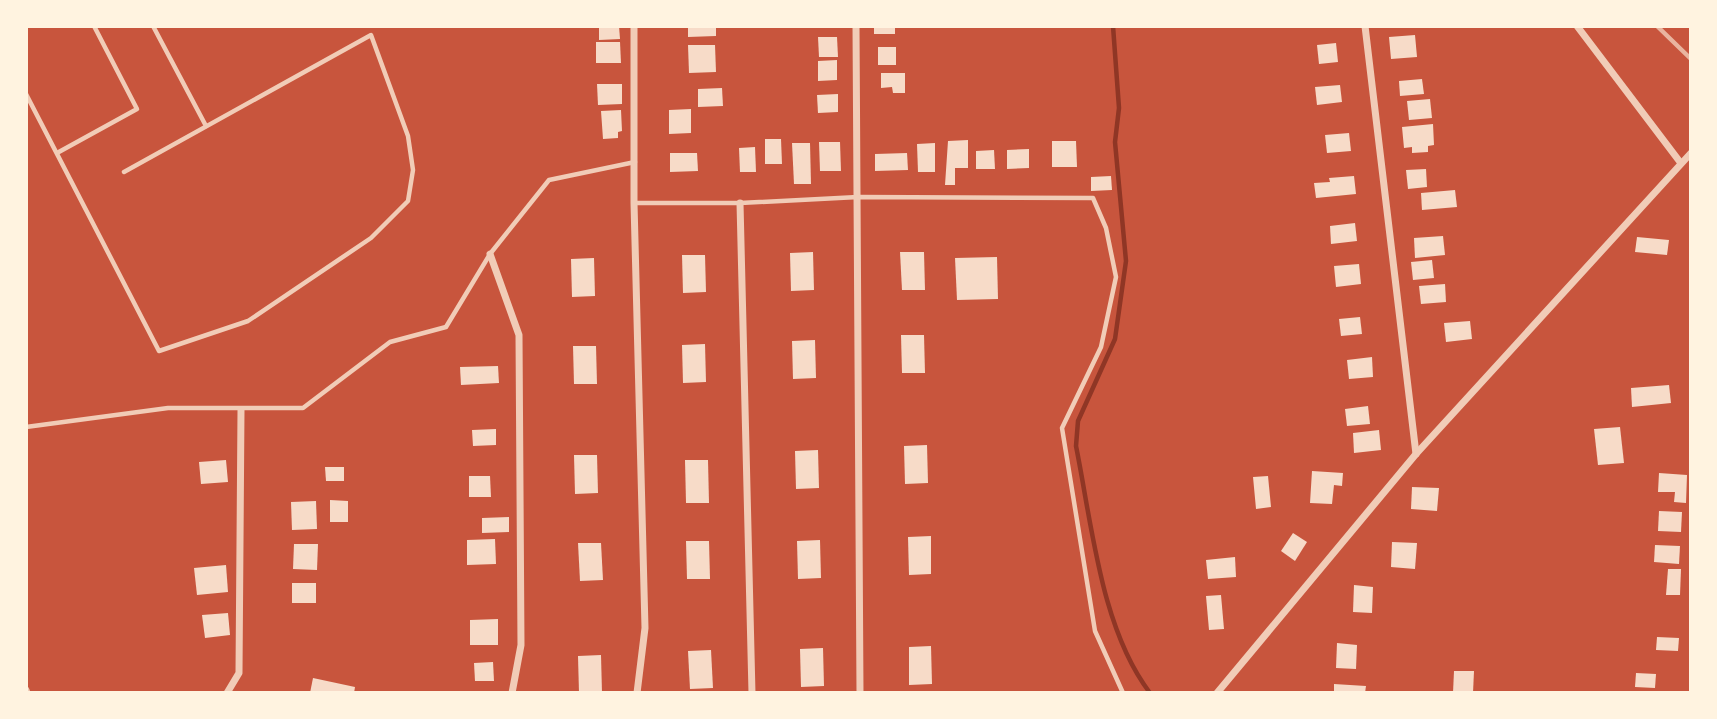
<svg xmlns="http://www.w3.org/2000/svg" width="1717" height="719" viewBox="0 0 1717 719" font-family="'Alegreya Sans',sans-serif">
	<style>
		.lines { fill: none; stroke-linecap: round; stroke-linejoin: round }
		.stream { stroke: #8f3625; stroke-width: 4.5 }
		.building { fill: #f7dbc8 }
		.service { stroke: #f1ccb7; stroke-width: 4.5 }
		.minor { stroke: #f1ccb7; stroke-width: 7 }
		.rail { stroke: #e9b49f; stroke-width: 4.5 }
	</style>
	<rect width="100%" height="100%" fill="#c8553d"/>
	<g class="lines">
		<path class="stream" d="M1113,26L1119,108L1115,142L1126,261L1115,339L1078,421L1076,446C1092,525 1101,629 1150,693"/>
	</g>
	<g class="building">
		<polygon points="599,26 619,26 620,39 599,40"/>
		<polygon points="688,26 716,26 716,36 688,37"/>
		<rect x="874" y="26" width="21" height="8"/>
		<polygon points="1415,35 1417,57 1391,59 1389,37"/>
		<polygon points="818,37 837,37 838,57 819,57"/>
		<polygon points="596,42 620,42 621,63 596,63"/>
		<polygon points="1336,43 1338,62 1319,64 1317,45"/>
		<polygon points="688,45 715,45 716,72 689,73"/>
		<rect x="878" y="47" width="18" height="18"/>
		<polygon points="837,60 837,80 818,81 818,61"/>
		<polygon points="881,73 905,73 905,93 893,93 892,87 881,88"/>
		<polygon points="1422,79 1424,94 1400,96 1399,81"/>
		<polygon points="597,84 622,84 622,104 598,105"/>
		<polygon points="1340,85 1342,102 1317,105 1315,87"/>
		<polygon points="722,88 723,106 698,107 698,89"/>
		<polygon points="838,94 838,112 818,113 817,95"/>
		<polygon points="1430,99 1432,118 1409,120 1407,101"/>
		<polygon points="691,109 691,133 669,134 669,110"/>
		<polygon points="621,110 622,131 618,132 618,138 603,139 601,111"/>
		<polygon points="1433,124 1434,145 1428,146 1428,152 1412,153 1412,147 1404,148 1402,127"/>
		<polygon points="1349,133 1351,151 1327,153 1325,135"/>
		<polygon points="765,139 781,139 782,164 765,164"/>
		<polygon points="968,140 968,168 955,168 955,185 945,185 948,141"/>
		<polygon points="1052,141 1076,141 1077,167 1052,167"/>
		<polygon points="819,142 840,142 841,171 820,171"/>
		<polygon points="792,143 810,143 811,184 794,184"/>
		<polygon points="935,143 935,172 918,172 917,144"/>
		<polygon points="755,147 756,172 740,172 739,148"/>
		<polygon points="1029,149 1029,168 1007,169 1007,150"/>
		<polygon points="994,150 995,169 976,169 976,151"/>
		<polygon points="670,153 697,153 698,171 670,172"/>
		<polygon points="907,153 908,170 875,171 875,154"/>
		<polygon points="1426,169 1427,187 1408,189 1406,170"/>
		<polygon points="1111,176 1112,190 1091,191 1091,177"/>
		<polygon points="1354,176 1356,194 1316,198 1314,183 1330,182 1329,178"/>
		<polygon points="1455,190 1457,207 1422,210 1421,193"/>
		<polygon points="1355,223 1357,241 1331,244 1330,226"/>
		<polygon points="1443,236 1445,255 1415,258 1414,238"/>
		<polygon points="1637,237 1669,240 1667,255 1635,252"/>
		<polygon points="813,252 814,290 791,291 790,253"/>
		<polygon points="900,252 924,252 925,290 902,290"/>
		<polygon points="682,255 705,255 706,292 683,293"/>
		<polygon points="997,257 998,299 957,300 955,258"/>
		<polygon points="594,258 595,296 572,297 571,259"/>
		<polygon points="1432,260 1434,278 1413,280 1411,262"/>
		<polygon points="1359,264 1361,284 1336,287 1334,266"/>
		<polygon points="1445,284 1446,302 1421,304 1419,286"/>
		<polygon points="1360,317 1362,334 1341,336 1339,319"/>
		<polygon points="1470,321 1472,339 1446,342 1444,323"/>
		<polygon points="901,335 924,335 925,373 902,373"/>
		<polygon points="815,340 816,378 793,379 792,341"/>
		<polygon points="705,344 706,382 683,383 682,345"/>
		<polygon points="573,346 596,346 597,384 574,384"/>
		<polygon points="1372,357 1373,377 1349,379 1347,360"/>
		<polygon points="498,366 499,383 461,385 460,367"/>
		<polygon points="1669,385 1671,403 1632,407 1631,388"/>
		<polygon points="1368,406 1370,424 1347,426 1345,409"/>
		<polygon points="1620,427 1624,463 1598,465 1594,429"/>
		<polygon points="496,429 496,445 473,446 472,430"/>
		<polygon points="1379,430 1381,450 1354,453 1353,433"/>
		<polygon points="927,445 928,483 905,484 904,446"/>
		<polygon points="818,450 819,488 796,489 795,451"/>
		<polygon points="574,455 597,455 598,493 575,494"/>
		<polygon points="226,460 228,482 201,484 199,462"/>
		<polygon points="685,460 708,460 709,503 686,503"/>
		<polygon points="325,467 344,467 344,481 326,481"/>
		<polygon points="1312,471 1343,473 1342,486 1334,485 1332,504 1310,503"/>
		<polygon points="1659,473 1687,475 1686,503 1674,502 1675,492 1658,492"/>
		<polygon points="469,476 490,476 491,497 469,497"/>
		<polygon points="1268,476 1271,507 1256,509 1253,477"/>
		<polygon points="1412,487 1439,488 1437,511 1411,509"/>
		<polygon points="330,500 348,501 348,522 330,522"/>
		<polygon points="316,501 317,529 292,530 291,502"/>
		<polygon points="1659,511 1682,512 1681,532 1658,531"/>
		<polygon points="509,517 509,532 482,533 482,518"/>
		<polygon points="1293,533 1307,542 1295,561 1281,551"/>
		<polygon points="931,536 931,574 909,575 908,537"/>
		<polygon points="495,539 496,564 467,565 467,540"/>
		<polygon points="820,540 821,578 798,579 797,541"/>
		<polygon points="686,541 709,541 710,579 687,579"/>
		<polygon points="1392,542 1417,543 1415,569 1391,567"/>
		<polygon points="578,543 601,543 603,580 580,581"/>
		<polygon points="294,544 318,544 317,570 293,569"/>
		<polygon points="1655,545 1680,546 1679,564 1654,562"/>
		<polygon points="1235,557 1236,577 1208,579 1206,560"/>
		<polygon points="226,565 228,592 197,595 194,568"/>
		<polygon points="1668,569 1681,569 1680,595 1666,595"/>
		<rect x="292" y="583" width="24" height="20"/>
		<polygon points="1354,585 1373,587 1372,613 1353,612"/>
		<polygon points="1221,595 1224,629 1209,630 1206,596"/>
		<polygon points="228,613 230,635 205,638 202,615"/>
		<polygon points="498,619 498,645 470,645 470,620"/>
		<polygon points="1657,637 1679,638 1678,651 1656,650"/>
		<polygon points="1337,643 1357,645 1356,669 1336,668"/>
		<polygon points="931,646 932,684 909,685 909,647"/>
		<polygon points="823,648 824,686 801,687 800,649"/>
		<polygon points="711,650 713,688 690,689 688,651"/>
		<polygon points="601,655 602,693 579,693 578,656"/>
		<polygon points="493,662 494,681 475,681 474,663"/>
		<polygon points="1454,671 1474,671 1473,693 1453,693"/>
		<polygon points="1636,673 1656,674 1655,688 1635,687"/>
		<polygon points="313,678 355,687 354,693 310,693"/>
		<polygon points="1334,684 1366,686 1365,693 1334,693"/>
	</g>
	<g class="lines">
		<g class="service">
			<polyline points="153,26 206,126"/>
			<polyline points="26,94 159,351 248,321 371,238 408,201 413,170 408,136 371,35 124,172"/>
			<polyline points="57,153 137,109 94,26"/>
			<polyline points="634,203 740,203 858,197 1093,198 1106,228 1116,277 1101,347 1062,428 1095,631 1123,693"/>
			<polyline points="26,427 168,408 303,408 390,342 446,327 490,254 549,180 635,162"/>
		</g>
		<g class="minor">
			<polyline points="634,26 634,203 645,628 637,693"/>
			<polyline points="856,26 860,693"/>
			<polyline points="1365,26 1416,454"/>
			<polyline points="1577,26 1680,162"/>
			<polyline points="740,203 752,693"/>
			<polyline points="490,254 519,335 521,645 512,693"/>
			<polyline points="26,690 27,693"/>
			<polyline points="227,693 239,673 241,410"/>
			<polyline points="1217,693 1416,454 1691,153"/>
		</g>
		<polyline class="rail" points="1657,26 1691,59"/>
	</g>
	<rect width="1717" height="719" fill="none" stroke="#fff3e0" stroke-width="56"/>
</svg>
